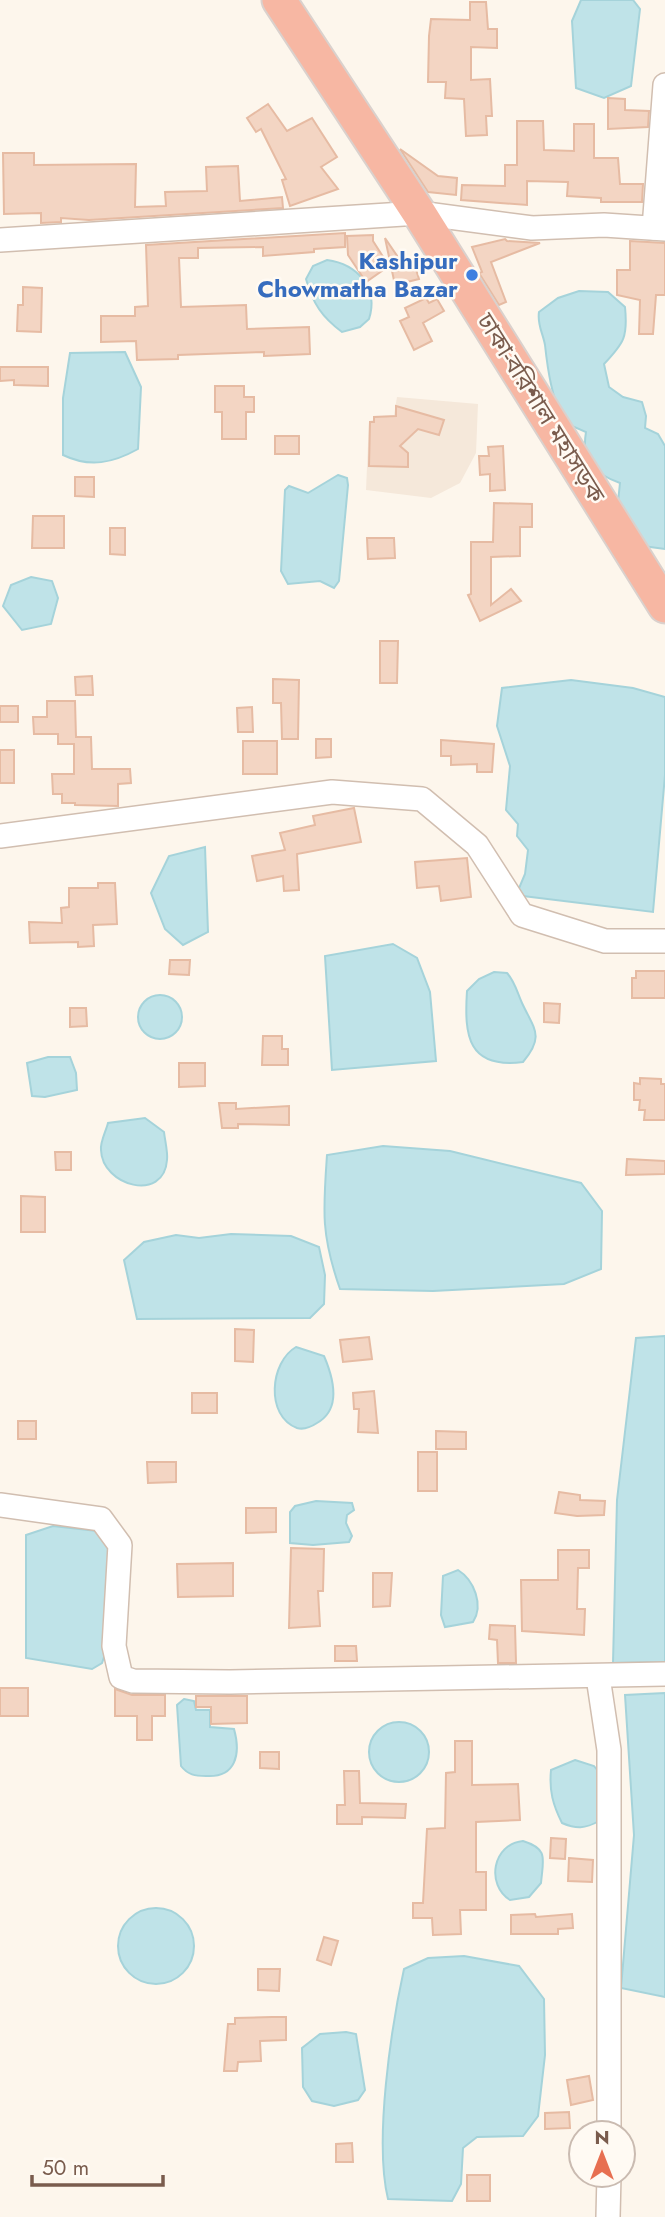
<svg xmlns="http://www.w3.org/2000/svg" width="665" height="2217" viewBox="0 0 665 2217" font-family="Jost,'Noto Sans Bengali',sans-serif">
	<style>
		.residential { fill: #f5e8da }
		.water { fill: #bfe3e8; stroke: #a5d3da; stroke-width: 2 }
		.building { fill: #f3d5c3; stroke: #e6bba3; stroke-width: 2 }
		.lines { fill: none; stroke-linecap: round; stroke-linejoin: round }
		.minor-casing { stroke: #d1beb0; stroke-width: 26 }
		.highway-casing { stroke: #dad1cd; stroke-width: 37 }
		.minor { stroke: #fff; stroke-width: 23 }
		.highway { stroke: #f7b7a3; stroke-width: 33 }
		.shop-dot { fill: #3f7fe0; stroke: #fffaf3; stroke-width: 2.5 }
		.labels { text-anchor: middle; stroke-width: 5; stroke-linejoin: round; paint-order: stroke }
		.shop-label { font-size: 24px; font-weight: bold; fill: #366cbe; stroke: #fffaf3; text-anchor: end }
		.street-label { font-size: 24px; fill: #7a5c4d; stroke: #fffaf3 }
	</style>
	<rect width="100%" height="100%" fill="#fdf6ec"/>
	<polygon class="residential" points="397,397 478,404 476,453 460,483 431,498 366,490 369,421 394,415"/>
	<g class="water">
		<polygon points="581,0 633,0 640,9 631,86 604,98 576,88 572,21"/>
		<path d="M327,260C357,264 379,288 369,319L360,327L342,332C322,317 313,304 306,279L313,266Z"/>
		<path d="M579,291L608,292L625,307C628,337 624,343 604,364L609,387L623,397L642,402L646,416L645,428L658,434L665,446V549L643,546L618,502L620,483C593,473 581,462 586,432L563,422C552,396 548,373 545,345C543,333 537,325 539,312L558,298Z"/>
		<path d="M125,352L141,387L138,449C113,463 90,468 63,455V398L70,353Z"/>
		<polygon points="338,475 347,478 348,485 339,581 334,588 320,581 288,584 281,571 285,490 289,486 308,493"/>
		<polygon points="31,577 52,581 58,598 51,624 22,630 3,606 11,585"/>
		<polygon points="571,680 633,688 665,697 665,775 653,912 523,896 517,893 525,874 528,850 517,836 518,824 506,810 510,766 497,726 502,688"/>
		<polygon points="205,847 208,932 183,945 165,929 151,893 169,856"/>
		<polygon points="393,944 417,958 430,992 436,1061 332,1070 325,956"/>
		<path d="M494,972L507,973C515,982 517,992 522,1003C534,1029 545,1036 523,1062C468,1069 464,1036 467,991L479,979Z"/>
		<circle cx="160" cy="1017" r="22"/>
		<polygon points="48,1057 70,1057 76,1073 77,1090 45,1097 32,1096 27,1063"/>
		<path d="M145,1118L164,1132C165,1141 168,1152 167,1160C164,1203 102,1186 101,1150C100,1142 106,1131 108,1123Z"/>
		<path d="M383,1146L450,1151L581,1183L602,1211L601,1269L564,1284L433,1291L340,1289C321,1235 323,1211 327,1155Z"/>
		<polygon points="231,1234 291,1236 319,1247 325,1275 324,1304 310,1318 137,1319 124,1260 144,1242 176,1235 199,1238"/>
		<polygon points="665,1336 665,1662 613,1663 617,1500 636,1338"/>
		<path d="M296,1347L324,1356C333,1377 342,1409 317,1423C311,1427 304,1430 297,1428C265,1416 270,1362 296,1347Z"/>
		<polygon points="316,1501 352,1503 354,1510 347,1515 346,1523 352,1536 349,1542 313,1545 290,1543 290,1512 295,1506"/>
		<polygon points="53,1526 97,1531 110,1543 107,1648 102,1663 92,1669 26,1658 26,1535"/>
		<path d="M458,1570C474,1580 484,1605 473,1622L445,1627L441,1615L443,1576Z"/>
		<polygon points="665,1693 665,1997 621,1988 634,1835 625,1695"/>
		<path d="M184,1699L194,1701L196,1710H210V1727L234,1729C241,1754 236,1778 206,1776C195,1776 188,1775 181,1766L177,1705Z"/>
		<circle cx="399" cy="1752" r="30"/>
		<path d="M575,1760L594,1766L598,1771L599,1821C585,1829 576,1829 562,1823C553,1805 549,1791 551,1770Z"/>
		<path d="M523,1841C549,1849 543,1859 541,1883L529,1897L510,1900C486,1885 492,1844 523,1841Z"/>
		<circle cx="156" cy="1946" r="38"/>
		<path d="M464,1956L519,1966L544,1999L545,2055L538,2116L523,2136L477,2137L463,2148L461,2184L452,2201L388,2199C374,2141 391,2028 404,1969L428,1958Z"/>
		<polygon points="346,2032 356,2034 365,2090 358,2100 334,2106 312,2101 303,2087 302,2048 320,2034"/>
	</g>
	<g class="building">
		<polygon points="470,2 486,2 488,29 497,29 497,48 471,47 471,80 490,79 492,116 486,116 487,135 466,136 464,99 445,98 446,82 428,82 429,36 431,19 470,20"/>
		<polygon points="608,98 625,99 625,110 649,111 648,127 608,129"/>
		<polygon points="268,104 287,131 312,118 337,157 321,167 338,189 290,206 282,180 286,179 261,129 256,132 247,118"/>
		<polygon points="517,121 543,121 544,150 574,151 574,124 594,124 594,158 618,158 620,184 643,184 642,202 601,202 601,198 567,196 568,182 527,181 527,205 461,200 462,185 505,186 505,165 517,165"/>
		<polygon points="400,149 438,176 457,178 456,195 428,192"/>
		<polygon points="3,153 34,153 34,165 136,164 135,207 166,206 165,192 207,191 206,167 238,166 240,201 282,197 283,208 89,220 61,218 61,222 41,223 41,213 4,214"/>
		<polygon points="345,233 345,247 314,249 314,252 263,256 263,247 198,248 198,258 179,258 181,307 246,305 247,329 309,327 310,354 264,356 264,352 178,355 178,359 137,360 136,341 101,342 101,316 135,316 135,307 148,306 146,245"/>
		<polygon points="373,235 373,241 389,266 366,282 348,255 347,236"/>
		<polygon points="385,238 404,266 414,263 419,279 395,285"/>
		<polygon points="505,239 507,241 540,243 491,262 506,302 499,305 479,273 482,272 472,247"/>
		<polygon points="630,241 665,243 665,295 656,295 653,334 639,334 640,300 617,295 617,270 630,270"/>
		<polygon points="23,287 42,288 41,332 17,331 18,305 23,305"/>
		<polygon points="426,298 429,303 437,299 444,311 423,323 432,341 414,350 400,321 409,317 405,308"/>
		<polygon points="0,367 48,367 48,386 14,385 14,380 0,381"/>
		<polygon points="215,386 244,386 244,397 254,397 254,412 246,412 246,439 222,439 222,412 215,412"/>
		<polygon points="396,406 444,420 439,435 418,429 400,446 408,453 408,467 369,466 370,422 374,422 374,417 396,416"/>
		<rect x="275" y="436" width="24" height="18"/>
		<polygon points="503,446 505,490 490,491 490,474 480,475 479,456 489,456 488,447"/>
		<polygon points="75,477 94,477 94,497 75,496"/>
		<polygon points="494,503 532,504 532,527 520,527 520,556 491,557 491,605 511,589 521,601 480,621 468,595 471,594 471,542 493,542"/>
		<polygon points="33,516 64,516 64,548 32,548"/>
		<polygon points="110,528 125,528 125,555 110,554"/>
		<polygon points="367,538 394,538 395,558 368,559"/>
		<polygon points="380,641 398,641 397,683 380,683"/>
		<polygon points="92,676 93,695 76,695 75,677"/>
		<polygon points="273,679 299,680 298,739 282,739 281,703 273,703"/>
		<polygon points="47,701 75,701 76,737 91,737 92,769 130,769 131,783 118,784 118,806 75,805 75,803 62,803 62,794 53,794 52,774 74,774 74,744 58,744 58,734 34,734 33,717 47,717"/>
		<rect x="0" y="706" width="18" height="16"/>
		<polygon points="252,707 253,732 238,732 237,708"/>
		<polygon points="316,739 331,739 331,757 316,758"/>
		<polygon points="441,740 494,744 492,772 477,772 477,764 451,765 451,756 441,756"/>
		<rect x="243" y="741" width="34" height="33"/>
		<rect x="0" y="750" width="14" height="33"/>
		<polygon points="354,808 361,842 297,854 299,890 284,891 283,876 257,881 252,856 285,850 280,833 315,825 313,816"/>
		<polygon points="467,858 471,897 441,901 439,886 417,888 415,862"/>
		<polygon points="98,883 115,883 117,924 93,925 94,946 78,947 78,942 30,943 29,922 62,923 61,908 69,907 69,888 98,888"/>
		<polygon points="170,960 190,960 189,975 169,974"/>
		<polygon points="636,971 665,971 665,998 632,998 632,978 636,978"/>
		<polygon points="544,1003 560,1004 559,1023 544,1022"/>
		<polygon points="70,1008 86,1008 87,1026 70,1027"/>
		<polygon points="263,1036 282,1036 282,1049 288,1049 288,1065 262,1065"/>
		<polygon points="179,1063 205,1063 205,1086 179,1087"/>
		<polygon points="640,1078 661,1079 661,1084 665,1084 665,1120 644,1120 645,1110 639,1110 640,1100 634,1100 634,1083 640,1084"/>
		<polygon points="219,1103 236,1103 236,1109 289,1106 289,1125 238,1124 238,1128 222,1128"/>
		<polygon points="55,1152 71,1152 71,1170 56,1170"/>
		<polygon points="627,1159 665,1161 665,1174 626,1175"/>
		<polygon points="21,1196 45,1197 45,1232 21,1232"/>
		<polygon points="235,1329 254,1330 253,1362 235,1361"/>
		<polygon points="369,1337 372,1359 343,1362 340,1340"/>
		<polygon points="374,1391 378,1433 358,1432 359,1409 354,1409 353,1393"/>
		<rect x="192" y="1393" width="25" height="20"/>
		<rect x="18" y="1421" width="18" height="18"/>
		<polygon points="436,1431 466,1432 466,1449 436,1449"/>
		<rect x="418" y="1452" width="19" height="39"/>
		<polygon points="147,1462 176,1462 176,1482 148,1483"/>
		<polygon points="559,1492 580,1495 580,1500 605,1501 604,1515 577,1516 555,1513"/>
		<polygon points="246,1508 276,1508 276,1532 246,1533"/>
		<polygon points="291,1548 324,1549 323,1591 318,1591 320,1626 289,1628"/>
		<polygon points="558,1550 589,1550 589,1568 578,1568 577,1609 585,1609 584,1635 522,1631 521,1580 558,1580"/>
		<polygon points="233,1563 233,1596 178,1597 177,1564"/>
		<polygon points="373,1573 392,1573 390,1606 373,1607"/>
		<polygon points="490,1625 515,1626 516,1663 498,1663 497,1640 489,1639"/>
		<polygon points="335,1646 356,1646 357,1661 335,1661"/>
		<rect x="0" y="1688" width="28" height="28"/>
		<polygon points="115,1689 132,1695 165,1695 165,1716 152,1716 152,1740 137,1740 137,1716 115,1716"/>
		<polygon points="196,1696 247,1696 247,1723 211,1724 211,1707 196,1707"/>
		<polygon points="455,1741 472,1741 472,1785 518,1784 520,1820 476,1822 476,1872 486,1872 486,1910 460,1910 461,1934 433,1935 432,1918 413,1918 413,1903 423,1903 427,1829 445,1828 446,1773 455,1772"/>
		<polygon points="260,1752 279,1752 279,1769 260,1768"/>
		<polygon points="344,1771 359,1771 360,1803 406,1804 405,1818 362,1817 362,1824 337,1824 337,1805 345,1805"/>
		<polygon points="551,1838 566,1839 565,1859 550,1858"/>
		<polygon points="569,1858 593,1860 592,1882 568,1881"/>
		<polygon points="535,1914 536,1917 572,1914 573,1928 558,1929 558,1934 511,1934 511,1915"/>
		<polygon points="324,1937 338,1941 331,1965 317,1960"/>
		<polygon points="258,1969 280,1969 279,1991 258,1990"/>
		<polygon points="272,2017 286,2017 286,2040 260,2041 261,2061 238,2062 237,2071 224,2071 228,2024 235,2024 235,2018"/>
		<polygon points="589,2076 593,2100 571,2105 567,2080"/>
		<polygon points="569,2112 570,2128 545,2129 545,2113"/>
		<polygon points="352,2143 353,2162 336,2162 336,2144"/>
		<rect x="467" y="2175" width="23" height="26"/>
	</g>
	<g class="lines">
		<g class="minor-casing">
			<g id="minor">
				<polyline points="654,228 665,85"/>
				<polyline points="0,240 419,213 532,228 604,225 665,229"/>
				<polyline points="0,836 332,792 422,799 477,845 522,915 605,941 665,941"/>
				<polyline points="0,1505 101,1519 120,1545 114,1646 121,1677 133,1681 230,1682 665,1674"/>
				<polyline points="598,1677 609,1750 609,2133"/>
				<polyline points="608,2217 609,2175"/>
			</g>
		</g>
		<g class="highway-casing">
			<polyline id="highway" points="279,0 419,213 665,606"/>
		</g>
		<use href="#minor" class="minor"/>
		<use href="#highway" class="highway"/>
	</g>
	<circle class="shop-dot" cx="472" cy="275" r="7"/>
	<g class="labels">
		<g class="shop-label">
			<text x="458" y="269">Kashipur<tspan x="458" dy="28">Chowmatha Bazar</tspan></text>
		</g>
		<g class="street-label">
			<text transform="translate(541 408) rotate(58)" y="8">ঢাকা-বরিশাল মহাসড়ক</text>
		</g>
	</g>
	<g transform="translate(602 2154)"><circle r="33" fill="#fffaf3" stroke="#cabbb1" stroke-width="2"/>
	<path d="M0-5L12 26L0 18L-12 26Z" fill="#e76f51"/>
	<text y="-10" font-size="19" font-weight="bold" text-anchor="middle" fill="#7a5c4d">N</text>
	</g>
	<path d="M32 2175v10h131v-10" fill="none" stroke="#7a5c4d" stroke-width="3.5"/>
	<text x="42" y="2175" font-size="21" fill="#7a5c4d" stroke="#fffaf3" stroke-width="5" paint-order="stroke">50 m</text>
</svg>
